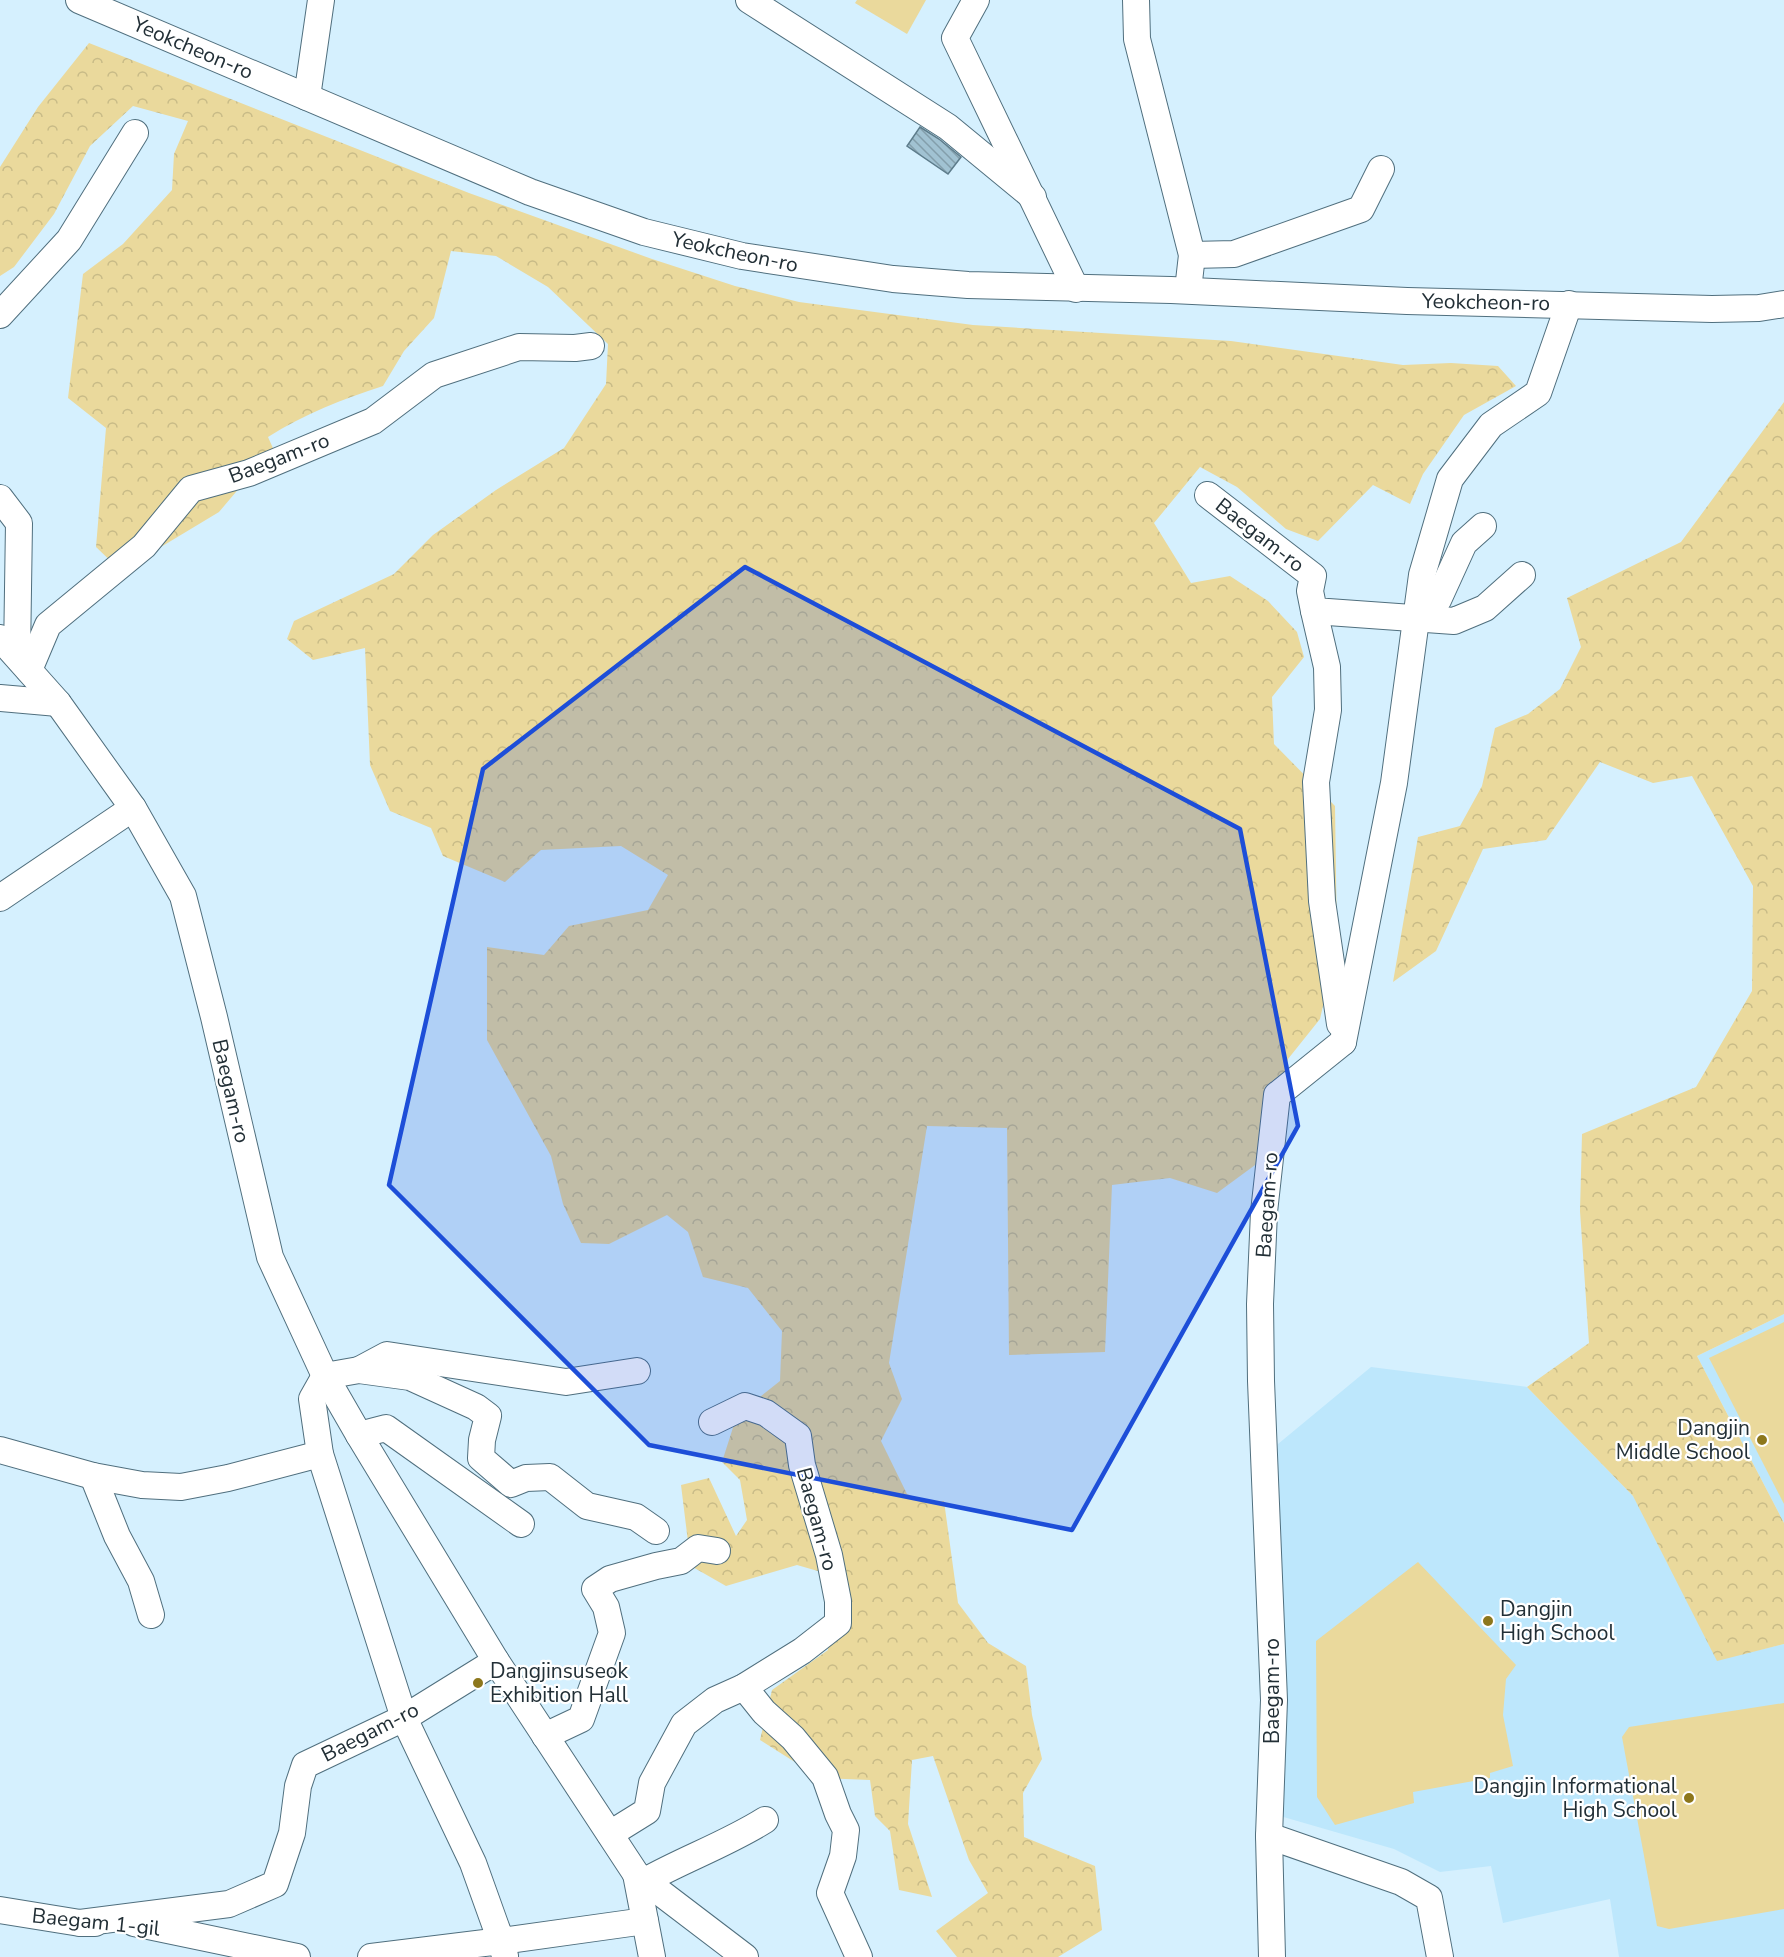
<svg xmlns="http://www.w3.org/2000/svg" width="1784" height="1957" viewBox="0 0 1784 1957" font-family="'Nunito Sans',sans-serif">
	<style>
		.built { fill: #bde7fc }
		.forest { fill: url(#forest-crowns) }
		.pitch { fill: #ead99c }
		.building { fill: url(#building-back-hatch); stroke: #5d7c8b; stroke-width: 1.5 }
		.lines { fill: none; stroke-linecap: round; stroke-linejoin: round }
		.minor-casing { stroke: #506f7e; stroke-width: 28 }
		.minor { stroke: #fff; stroke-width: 26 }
		.marked { fill: #1d4ed8; fill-opacity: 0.2; stroke: #1d4ed8; stroke-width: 4.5; stroke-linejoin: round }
		.poi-dot { fill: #8d771c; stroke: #fff; stroke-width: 2 }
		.labels { text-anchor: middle; stroke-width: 4.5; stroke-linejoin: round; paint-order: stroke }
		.street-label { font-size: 21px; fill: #222f36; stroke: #fff }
		.poi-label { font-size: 21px; fill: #222f36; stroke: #fff; text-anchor: end }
	</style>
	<defs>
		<pattern id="forest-crowns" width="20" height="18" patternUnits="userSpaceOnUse" patternTransform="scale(1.5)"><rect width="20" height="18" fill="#ead99c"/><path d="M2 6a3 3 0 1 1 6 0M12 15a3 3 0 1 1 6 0" fill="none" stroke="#c8bb87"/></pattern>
		<pattern id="building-back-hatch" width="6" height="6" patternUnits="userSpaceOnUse" patternTransform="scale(1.5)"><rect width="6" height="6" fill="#a1c2d2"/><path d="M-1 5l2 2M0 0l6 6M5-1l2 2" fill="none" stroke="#839eab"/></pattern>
	</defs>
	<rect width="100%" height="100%" fill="#d5f0fe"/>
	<g class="built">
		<polygon points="1784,1314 1784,1523 1697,1356"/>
		<polygon points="1371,1367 1527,1387 1634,1497 1717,1660 1784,1644 1784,1957 1619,1957 1610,1899 1503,1923 1491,1866 1440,1872 1394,1849 1280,1816 1278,1444"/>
	</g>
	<g class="forest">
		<path d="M89,43L469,193L652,259L735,286L799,302L973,325L1231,341L1403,365L1451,363L1498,366L1516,386L1464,415L1423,474L1410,504L1373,485L1318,541L1286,529L1237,487L1200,467L1154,523L1191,583L1230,576L1268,601L1297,632L1304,657L1272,697L1274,744L1335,806L1337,944L1320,1019L1288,1059L1266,1157L1217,1193L1170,1178L1112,1185L1105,1352L1009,1355L1007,1128L927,1126L889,1363L902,1399L881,1441L907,1494L929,1503L944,1501L958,1603L988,1643L1026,1666L1032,1715L1042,1759L1023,1793L1024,1837L1095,1866L1102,1930L1058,1957H957L936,1931L988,1893L969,1860L933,1756L912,1760L908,1824L932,1897L899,1890L890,1831L875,1816L870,1780L820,1778L760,1740L772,1690L828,1650L835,1576L797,1565L726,1586L691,1566L681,1485L709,1478L736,1536L747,1520L740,1480L722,1462L737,1415L780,1381L782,1331L748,1288L703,1277L688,1232L667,1215L609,1244L581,1243L563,1204L551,1156L487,1040V947L544,955L569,926L648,910L668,875L621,846L541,850L505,882L443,856L431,828L390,811L370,765L365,648L313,660L287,639L294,621L394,574L433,535L496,490L564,448L606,384L608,344L548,287L496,256L451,251L434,318L404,351L383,386C343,399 304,414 268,437L280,464L241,486L219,512L121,571L96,547L106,428L68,398L83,274L123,244L172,190L174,154L188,121L133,106L90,146L54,214L14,267L0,276V167L38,107Z"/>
		<polygon points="1784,402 1784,1314 1697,1356 1784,1523 1784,1644 1717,1661 1633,1496 1527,1387 1589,1343 1580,1211 1582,1134 1696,1087 1752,991 1753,886 1692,776 1653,783 1600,762 1546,840 1483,849 1436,951 1393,982 1418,837 1460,826 1482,786 1495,728 1528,714 1560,689 1581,647 1567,598 1681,542"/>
	</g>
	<g class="pitch">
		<polygon points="857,0 926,0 907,34 855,3"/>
		<polygon points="1784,1322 1784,1504 1709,1358"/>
		<polygon points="1418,1562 1516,1665 1506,1679 1503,1715 1513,1766 1490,1773 1490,1778 1413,1792 1414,1803 1335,1825 1317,1797 1316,1641"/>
		<polygon points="1784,1703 1784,1909 1669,1929 1657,1926 1622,1737 1629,1727"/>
	</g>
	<polygon class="building" points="920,127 939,139 961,157 948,174 907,146"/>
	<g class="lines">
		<g class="minor-casing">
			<g id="minor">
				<polyline points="79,0 530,192 644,232 742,256 893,279 968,285 1171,290 1407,301 1712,309 1759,308 1784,304"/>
				<polyline points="749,0 948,127 1033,197"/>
				<polyline points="976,0 955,38 1076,289"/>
				<polyline points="1136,0 1137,39 1192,255 1188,290"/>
				<polyline points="307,97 321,0"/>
				<polyline points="1192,255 1234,254 1361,209 1381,169"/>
				<polyline points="0,315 69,240 135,133"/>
				<polyline points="1208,495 1313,576 1310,591 1314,611 1454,621 1485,608 1522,575"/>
				<polyline points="0,498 19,523 17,655"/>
				<polyline points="1314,611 1327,667 1328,710 1316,782 1322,901 1340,1024"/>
				<polyline points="1417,618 1438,600 1464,543 1483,526"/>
				<polyline points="0,638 58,703 133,808 183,896 214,1017 270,1257 325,1376 359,1435 496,1661 636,1874 745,1957"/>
				<polyline points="29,670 48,625 144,546 191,489 249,473 373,421 434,375 519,347 575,348 591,346"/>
				<polyline points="0,698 58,703"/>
				<polyline points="0,898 133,808"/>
				<polyline points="1343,1042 1394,783 1422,575 1450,479 1491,425 1538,393 1569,304"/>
				<polyline points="359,1370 387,1355 566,1382 637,1371"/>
				<polyline points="359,1435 386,1428 521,1524"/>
				<polyline points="0,1450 93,1476 142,1485 181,1487 228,1478 320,1454"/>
				<polyline points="93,1476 117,1536 141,1581 151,1615"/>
				<polyline points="744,1687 764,1712 793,1738 825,1777 838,1814 846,1830 843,1856 830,1893 859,1957"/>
				<polyline points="545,1736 581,1719 612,1633 606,1607 595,1589 610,1579 656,1566 681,1561 698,1548 717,1551"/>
				<polyline points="610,1834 647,1811 652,1783 684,1724 715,1700 744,1687 802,1651 838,1623 838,1601 829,1555 802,1465 798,1436 766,1413 745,1406 712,1422"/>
				<polyline points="1269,1836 1401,1882 1429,1898 1440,1957"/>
				<polyline points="636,1874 652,1957"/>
				<path d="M645,1881C684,1859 727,1844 765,1820"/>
				<polyline points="0,1910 80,1923 95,1923"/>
				<polyline points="645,1921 501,1941 473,1863 404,1718 320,1454 312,1399 325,1376 359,1370 410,1377 476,1407 488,1416 482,1440 481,1458 511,1484 526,1478 550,1477 587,1506 636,1517 656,1531"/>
				<polyline points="80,1923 229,1904 275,1884 292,1833 298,1786 305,1765 404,1718 496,1661"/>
				<polyline points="134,1923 297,1957"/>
				<polyline points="371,1957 501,1941 505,1956"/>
				<polyline points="1272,1957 1269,1836 1274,1700 1261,1381 1260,1304 1264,1212 1277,1095 1343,1042"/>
			</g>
		</g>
		<use href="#minor" class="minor"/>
	</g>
	<path class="marked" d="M745,567L1240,829L1298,1126L1072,1530L649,1445L389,1185L483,769Z"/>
	<g class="poi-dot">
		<circle cx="1762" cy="1440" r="6"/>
		<circle cx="1488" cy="1621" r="6"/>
		<circle cx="478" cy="1683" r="6"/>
		<circle cx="1689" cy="1798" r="6"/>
	</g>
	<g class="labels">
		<g class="street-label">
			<text transform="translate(193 48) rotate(23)" y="7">Yeokcheon-ro</text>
			<text transform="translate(735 252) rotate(12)" y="7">Yeokcheon-ro</text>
			<text transform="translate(1486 302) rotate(1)" y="7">Yeokcheon-ro</text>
			<text transform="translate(279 458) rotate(-21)" y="7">Baegam-ro</text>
			<text transform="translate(1260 535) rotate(38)" y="7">Baegam-ro</text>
			<text transform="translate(231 1091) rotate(77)" y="7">Baegam-ro</text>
			<text transform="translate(1267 1205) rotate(-86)" y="7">Baegam-ro</text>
			<text transform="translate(817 1519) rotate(75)" y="7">Baegam-ro</text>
			<text transform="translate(1272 1691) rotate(-90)" y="7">Baegam-ro</text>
			<text transform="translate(370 1732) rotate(-27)" y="7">Baegam-ro</text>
			<text transform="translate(96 1922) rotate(6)" y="7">Baegam 1-gil</text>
		</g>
		<g class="poi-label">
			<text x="1750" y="1435">Dangjin<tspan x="1750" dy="24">Middle School</tspan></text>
			<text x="1500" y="1616" text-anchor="start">Dangjin<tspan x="1500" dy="24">High School</tspan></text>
			<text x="490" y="1678" text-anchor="start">Dangjinsuseok<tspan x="490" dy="24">Exhibition Hall</tspan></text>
			<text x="1677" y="1793">Dangjin Informational<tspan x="1677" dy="24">High School</tspan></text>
		</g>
	</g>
</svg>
